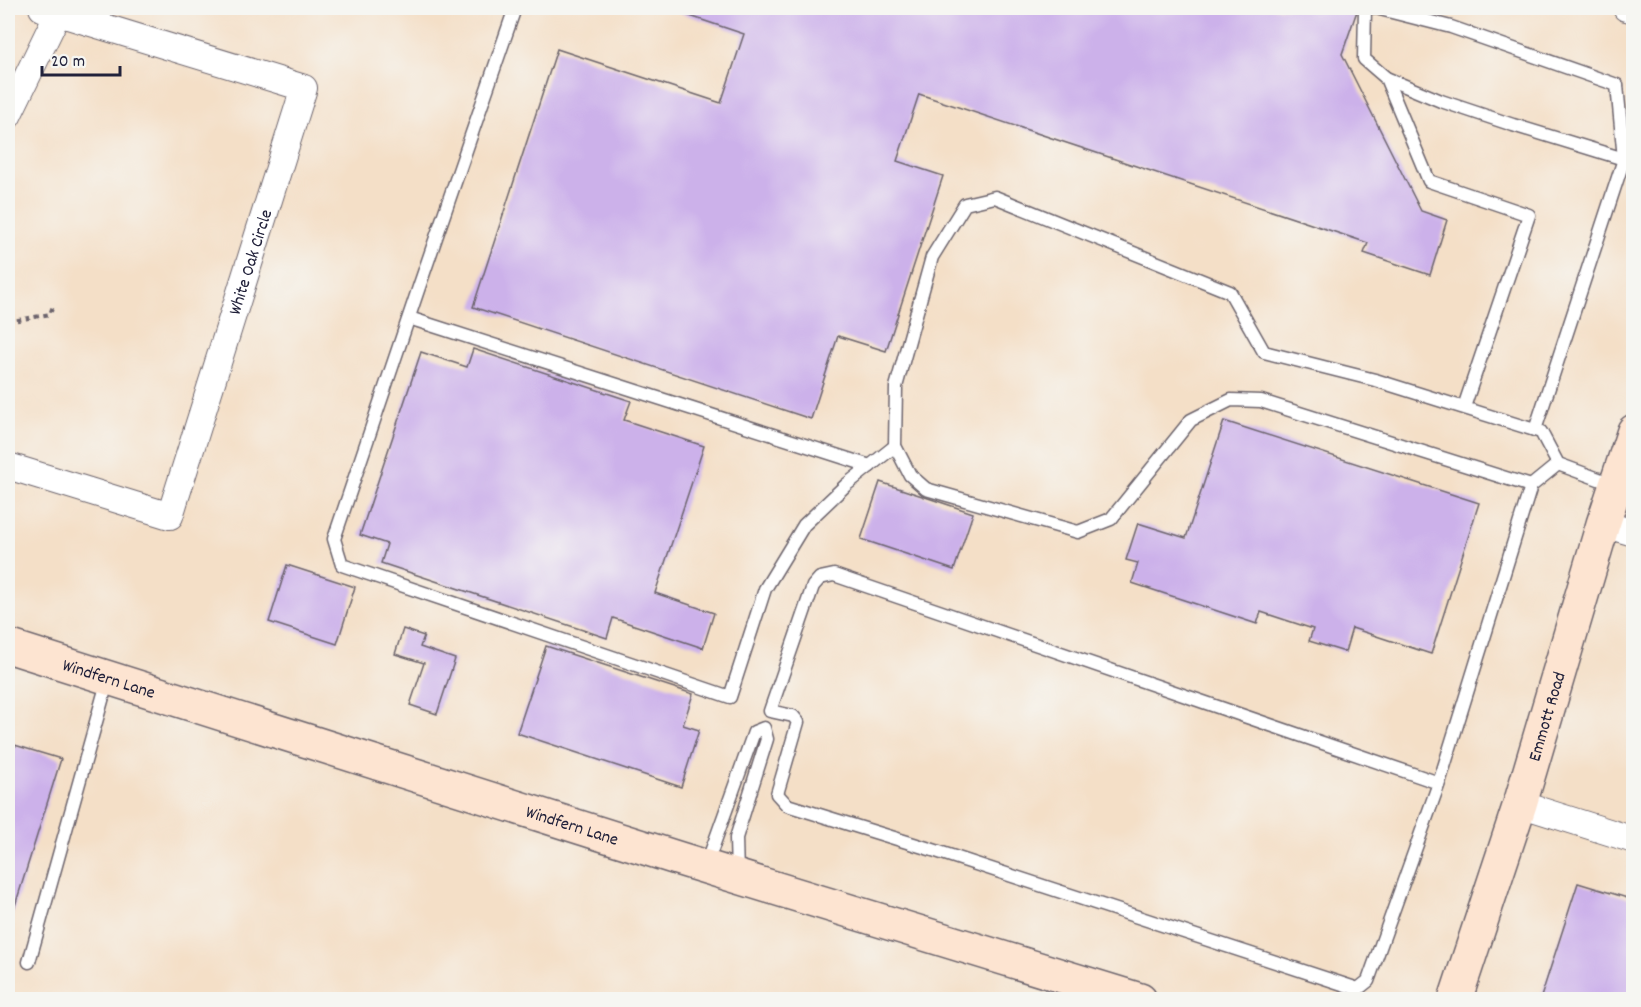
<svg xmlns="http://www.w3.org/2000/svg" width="1641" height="1007" viewBox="0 0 1641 1007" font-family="Dekko,sans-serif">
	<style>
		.building { fill: #ccb1ea }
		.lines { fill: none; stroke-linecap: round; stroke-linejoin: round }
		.lane-casing { stroke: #6c646c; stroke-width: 15 }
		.street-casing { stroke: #6c646c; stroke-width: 28 }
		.secondary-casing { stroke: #6c646c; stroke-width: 36 }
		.path { stroke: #6c646c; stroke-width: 4; stroke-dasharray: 4.5 4.5; stroke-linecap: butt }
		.lane { stroke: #fff; stroke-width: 12 }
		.street { stroke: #fff; stroke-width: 26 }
		.secondary { stroke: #fde4d1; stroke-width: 33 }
		.labels { text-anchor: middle; stroke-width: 5; stroke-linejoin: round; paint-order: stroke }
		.street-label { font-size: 18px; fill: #22223b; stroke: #f6f6f2 }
	</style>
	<rect width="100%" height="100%" fill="#f6f6f2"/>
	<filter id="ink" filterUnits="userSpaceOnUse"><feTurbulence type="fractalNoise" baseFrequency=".0167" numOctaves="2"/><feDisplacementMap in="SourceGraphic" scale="12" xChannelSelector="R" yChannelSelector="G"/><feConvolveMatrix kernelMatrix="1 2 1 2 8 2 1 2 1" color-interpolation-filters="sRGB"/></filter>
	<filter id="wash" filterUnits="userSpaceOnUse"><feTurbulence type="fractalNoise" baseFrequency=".008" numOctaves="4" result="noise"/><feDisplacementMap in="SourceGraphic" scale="24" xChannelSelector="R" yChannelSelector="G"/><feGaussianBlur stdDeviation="1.35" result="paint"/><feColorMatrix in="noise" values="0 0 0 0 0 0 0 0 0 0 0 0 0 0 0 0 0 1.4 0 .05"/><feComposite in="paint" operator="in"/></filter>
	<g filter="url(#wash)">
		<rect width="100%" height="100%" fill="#f4dfc7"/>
		<g id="blocks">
			<g class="building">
				<polygon points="666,8 1358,8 1342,54 1421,211 1447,220 1430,275 1364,253 1368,243 919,94 897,161 943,176 886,351 838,336 811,419 473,307 557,49 721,103 744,34"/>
				<polygon points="473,349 631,401 624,420 704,446 655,593 714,613 703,648 613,618 607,638 381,563 387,544 360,535 421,352 467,367"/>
				<polygon points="1224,421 1479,503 1431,654 1352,628 1345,652 1309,641 1313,629 1261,612 1257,624 1132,583 1138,563 1126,560 1138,523 1186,538"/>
				<polygon points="880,482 973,513 954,570 861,539"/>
				<polygon points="287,565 355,587 337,644 269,622"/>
				<polygon points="403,629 424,636 420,647 455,659 437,714 410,705 424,663 395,654"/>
				<polygon points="546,646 693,694 683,725 699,730 681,787 517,733"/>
				<polygon points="8,743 61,759 8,928"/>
				<polygon points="1578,883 1634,900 1634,1000 1540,1000"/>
			</g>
		</g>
	</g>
	<g filter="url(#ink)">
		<use href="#blocks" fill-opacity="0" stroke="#6c646c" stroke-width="1.5"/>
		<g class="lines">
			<g class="lane-casing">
				<g id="lane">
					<polyline points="515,8 419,287 334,539 342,565 730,697 765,589 804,525 846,485 895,446"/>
					<polyline points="1365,8 1364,59 1386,78 1441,101 1513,125 1624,159"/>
					<polyline points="1376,8 1451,27 1617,85 1624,159 1535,430"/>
					<polyline points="1386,78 1429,181 1529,215 1464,407"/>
					<polyline points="409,318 870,466"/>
					<polyline points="1531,486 1261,401 1231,400 1191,420 1111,519 1078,532 926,489 910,475 895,446 896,387 932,257 965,204 995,197 1230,292 1264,352 1375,380 1541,432 1558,464 1615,485"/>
					<polyline points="1439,783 834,575 820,578 813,586 770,711 793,716 798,722 777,794 787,805 933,850 1358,989 1368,981 1439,783 1531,486 1558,464"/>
					<polyline points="706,866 754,732 764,728 767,739 736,838 737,875"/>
					<polyline points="29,962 108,679"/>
				</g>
			</g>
			<g class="street-casing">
				<g id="street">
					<polyline points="1626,8 1634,10"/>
					<polyline points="8,116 58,13"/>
					<path id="s1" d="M8,466L170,516L304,88L42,8"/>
					<polyline points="1603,524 1634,533"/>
					<polyline points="1520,804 1634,840"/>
				</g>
			</g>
			<g class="secondary-casing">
				<g id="secondary">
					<path id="s2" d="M8,646L680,859L1140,1000"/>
					<path id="s3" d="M1455,1000L1520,804L1603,524L1634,431"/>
				</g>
			</g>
			<polyline class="path" points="8,322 50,314 53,306"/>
			<use href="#lane" class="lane"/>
			<use href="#street" class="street"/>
			<use href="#secondary" class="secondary"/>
		</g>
	</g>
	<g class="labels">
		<g class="street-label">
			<text dy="6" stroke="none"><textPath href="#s1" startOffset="436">White Oak Circle</textPath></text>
			<text dy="6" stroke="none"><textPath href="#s2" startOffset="106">Windfern Lane</textPath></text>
			<text dy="6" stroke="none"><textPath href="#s3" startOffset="298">Emmott Road</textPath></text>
			<text dy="6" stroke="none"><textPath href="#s2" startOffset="592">Windfern Lane</textPath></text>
		</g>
	</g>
	<rect width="1641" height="1007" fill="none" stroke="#f6f6f2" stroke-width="30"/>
	<path d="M42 66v9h78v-9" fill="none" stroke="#22223b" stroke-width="3"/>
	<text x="51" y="66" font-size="18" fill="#22223b" stroke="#f6f6f2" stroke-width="4.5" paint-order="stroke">20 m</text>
</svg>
